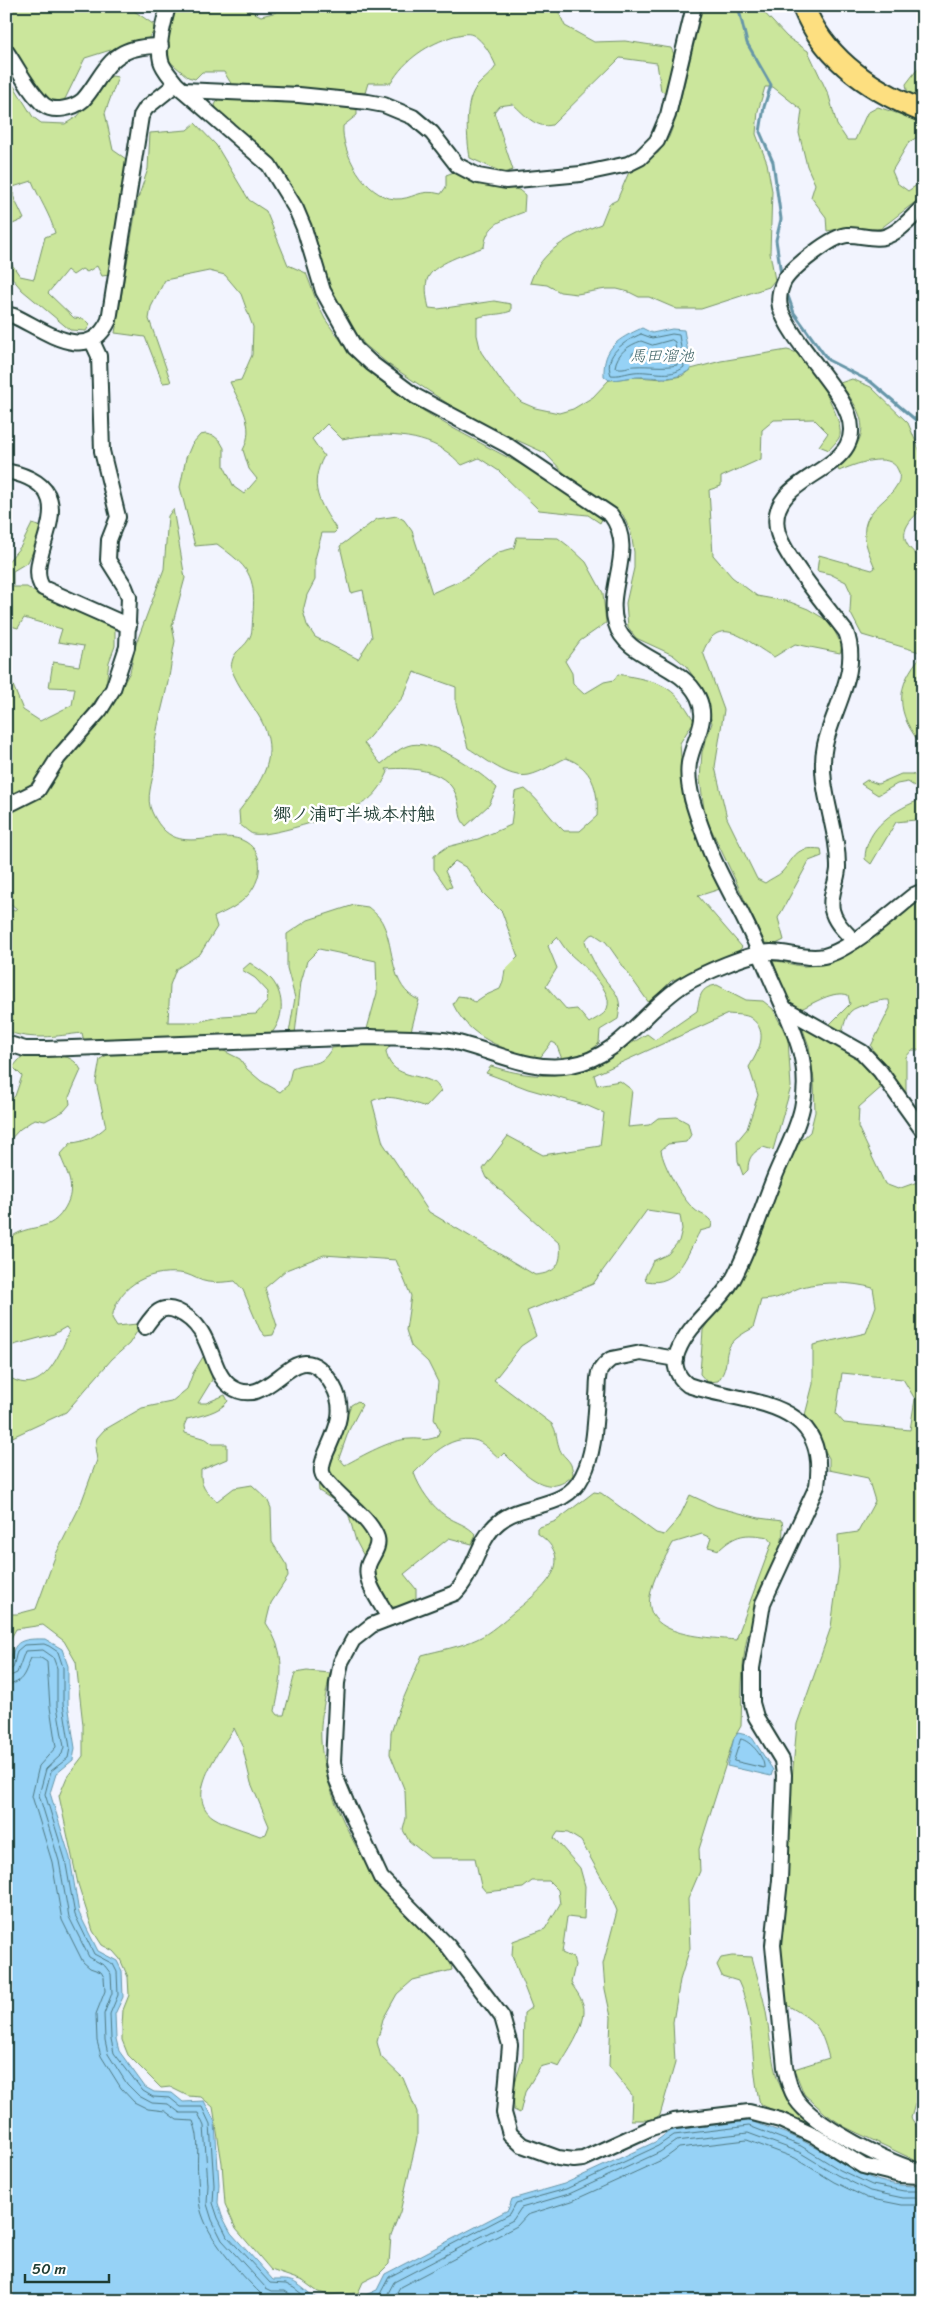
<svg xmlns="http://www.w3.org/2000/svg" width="929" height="2307" viewBox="0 0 929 2307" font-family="Sriracha,'Klee One',sans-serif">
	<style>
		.green { fill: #cbe69c; stroke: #759268; fill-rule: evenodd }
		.water { fill: #96d2f6; stroke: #6696a8 }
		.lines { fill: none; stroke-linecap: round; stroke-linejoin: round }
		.shore { stroke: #4f7982; stroke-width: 1 }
		.stream { stroke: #6696a8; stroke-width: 3 }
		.minor-casing { stroke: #1f3d34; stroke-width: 18 }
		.primary-casing { stroke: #1f3d34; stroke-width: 25 }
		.minor { stroke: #fff; stroke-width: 14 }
		.primary { stroke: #fddf80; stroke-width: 21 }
		.labels { text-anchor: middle; stroke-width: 5; stroke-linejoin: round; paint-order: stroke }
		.water-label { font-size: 16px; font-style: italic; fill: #3d6264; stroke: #fff }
		.quarter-label { font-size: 18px; font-weight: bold; fill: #1f3d34; stroke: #fff }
	</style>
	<rect width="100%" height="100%" fill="#f2f4fe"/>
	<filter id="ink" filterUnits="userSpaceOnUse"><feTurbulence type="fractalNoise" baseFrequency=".02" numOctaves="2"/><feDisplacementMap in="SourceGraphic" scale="10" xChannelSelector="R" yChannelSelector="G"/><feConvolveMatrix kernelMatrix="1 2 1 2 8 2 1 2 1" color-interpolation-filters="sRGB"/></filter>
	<g filter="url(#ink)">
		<g class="green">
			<polygon points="6,6 127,6 153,24 154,31 149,38 85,58 65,99 55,102 46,98 6,38"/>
			<path d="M176,6H240L261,16L277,12L283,6H556L565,26L594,42L625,41L671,48L674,54L666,93L661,91L657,63L620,58L552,125C536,129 525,115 513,104L499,106L494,112L513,170L504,173L470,158C467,140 464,105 475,89C481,80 491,75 496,66C492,56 483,40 473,35C467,32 460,35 454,36C428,44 405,59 391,83H368L365,93L232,85L224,72H202L195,79L188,77L169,61L168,39Z"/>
			<path d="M703,6H758L787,37L808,51L829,96L837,125L847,140H855L867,113L878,107L923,122V134L909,142L892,171L897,183L908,191L923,181V196L880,229L845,228L827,231L826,217L811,197L815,184L807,166L799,133L802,110L773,87H765L758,111L756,134L767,163L772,191L770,253L775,280L769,287L701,309H677L649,297H639L629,292L617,289H606L577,294L560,292L547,285L530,283C541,250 570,236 601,224L609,204L617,200L629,172L658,153L669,137L676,118Z"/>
			<polygon points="923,62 923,103 908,96 906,84"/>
			<path d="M6,73L33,117L41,123L65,124L78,116L107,79L112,76L118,77L105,113L113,150L126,159L127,174L109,275L102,276L97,266L87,272L82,269L73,275L67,270L48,293L74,318L84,319L90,325L86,331L70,330L22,290L6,271V256L20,276L34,279L45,237L55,233C50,214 39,199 32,181L13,187L14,198L24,219L6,227Z"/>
			<path d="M220,96L319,103L357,109V115L343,126C341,152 365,197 395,199C413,200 419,188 441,194L446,187V175L454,172L466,179L519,190L525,195L524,212C503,220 487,223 484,247C469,253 432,263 427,280C425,289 427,300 429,308L438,309L494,301L511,304V311C498,316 489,313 477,318V335L481,352L502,382L521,402L535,408L559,413L573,409L593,397L609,380L636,377L664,379L682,376L691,369L721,361L787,350C791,351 796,352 798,354C812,364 843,418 840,435C839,440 832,446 829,450L819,446L828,433L814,419L774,420L762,430L761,459L721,477V486L709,490L713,555L732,577L757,596L790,602L808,609L823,618L833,628L842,646L840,653L795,644L774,657C749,644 719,610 703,652L724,710L715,767L727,818L757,879L765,883C770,879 778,876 782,872C796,856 795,846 821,849L822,856L809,861L778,918L784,940L776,944L765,943L705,816L700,780L702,752L712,723L704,692L686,666L673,655L636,638L628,627L626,603L634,568V552L631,533L623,515L568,477L545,453L471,419L388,364L364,344L333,298L320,255L301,209L285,176L264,151L239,137L222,123L215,105Z"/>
			<path d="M195,123L216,145L249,200L266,211L288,265L306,273C312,288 317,305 325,319C376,398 462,431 540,475C562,488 582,503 603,517L600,523L588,515L539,510L499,471L479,458L462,465C456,460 451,454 444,450C416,432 373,433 342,439L327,424L312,439L324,456C308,486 319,503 337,530L334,533H322L315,559V580L307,595L303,611L307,625L315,637L358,659L372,637L363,590L351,593L340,546L377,519L397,516L404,520L412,531L432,593L464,579L499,552L514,548L517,537L558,538L571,548L586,562L603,593L606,623L580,641L565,661L572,673L573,684L584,694L604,682L614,680L618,674C659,682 673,683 694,721L680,743L684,802L720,889L698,896L742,947L738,952L671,981L649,1003L606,942L594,934L589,936L585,941C589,954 596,966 603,977C615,993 623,996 618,1019L600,1030L599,1043C590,1053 575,1059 562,1059L556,1044L552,1042L539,1059C504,1050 469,1038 453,1004L458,996L466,997L475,1002L484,996L500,989L503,982L505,970L518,957L502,912L482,892L467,868L455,861L445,871L452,887L447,888L434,869V856L447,847L478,839L511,825L515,792L525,789C541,802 549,817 564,831H580L597,816C599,790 592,767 566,758C555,763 542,772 529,775C508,779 486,759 468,748L456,704V687L414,672L403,697L364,743L381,764C389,758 398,749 407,746C431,736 480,772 497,788L489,805L466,826C458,817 461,812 458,801C451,769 412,767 386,769L388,772C383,783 378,792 368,800C353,811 271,838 253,834C249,833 244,827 240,825L239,811C262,781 281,756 260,718C250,701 238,687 231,668C233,648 242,652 250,637C253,631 252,621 253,614C256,574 248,567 217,544L195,546L180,487L186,458L192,444L200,435L206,434L214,436L220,441L224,448V466L234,487L244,494L257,479L249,469L243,450C256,425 240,405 230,382L241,380L252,355L253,327L241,294L225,275L209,271L165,280L151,307L149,319L171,382L163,383L145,337L115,333L138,198L148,169L150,133L187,130ZM557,937C561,942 564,948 569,953C579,963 620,993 605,1012C602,1016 593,1020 589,1023L577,1009L567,1010L546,986L557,968L548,946Z"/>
			<path d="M852,379L871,387L908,423L923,459V509C900,526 897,543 923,559V653L862,635L850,612L851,593L846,582L830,574L817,571L819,555L872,570L875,568C870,555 863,542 865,527C868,508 889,500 897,485C900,480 900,475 898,470C890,450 853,465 839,471L837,467C873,435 866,418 840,383Z"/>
			<path d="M173,509L185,578L172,626L175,641C172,654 171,668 168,682C164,702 158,721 155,741C154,750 155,759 154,768C153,782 145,798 152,812C174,861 212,828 242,840C265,850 263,877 249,894C240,905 227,911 214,917L217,927L200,954L176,969L170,985L168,1022H198L222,1016L256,1014L267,1002L268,992L255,978L242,970L250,963C257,968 266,973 272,980C285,996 284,1019 271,1034L84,1041L82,1033C56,1036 32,1041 6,1031V913L17,909L11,904L6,906V811L26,804L45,790L55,769L97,723L116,697L130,672L136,644L164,569L168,516Z"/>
			<polygon points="32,524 39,526 42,532 28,562 13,571 13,587 27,587 42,597 109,625 115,630 115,646 109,662 106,685 75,730 50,757 31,784 20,793 6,799 6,668 23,710 40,721 72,705 75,688 49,687 53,662 79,666 84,646 58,642 62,629 24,618 18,628 7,625 6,627 6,564 21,546"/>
			<path d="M923,654V747C895,713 894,686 923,654Z"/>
			<polygon points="901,774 912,774 923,779 923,792 908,782 897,784 878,795 861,784 867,780 878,784"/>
			<path d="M923,799V816L915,820L896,822L871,864L865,859C865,828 896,808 923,799Z"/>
			<path d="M915,900L923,904V1050H912L906,1057V1093C895,1086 893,1072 884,1062C879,1057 874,1053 871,1046L890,1008L889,1000C882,999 856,1006 851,1011C845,1017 844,1026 842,1033L828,1026L850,1004L848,995C833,990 814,1003 799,1010L789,1003L773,961C785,961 796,967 807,966C854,965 880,925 915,900Z"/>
			<path d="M354,905L368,907C374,912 380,917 383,924C395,948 389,988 419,1000L411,1031L367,1029L377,993L376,961L319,949L307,961L301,982L295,1034L289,1033L295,998L287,968V934L308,920Z"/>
			<path d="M717,985L746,1000L763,1001L773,1009L788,1039L791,1087L773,1150L763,1147C752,1153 748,1158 748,1170L743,1175L738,1161L737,1141L747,1129L758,1095L749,1067C758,1052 770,1032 751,1018C746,1014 735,1015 728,1014L594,1075L597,1085L620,1081L632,1090L628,1127L649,1125L658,1118L677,1117L688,1123L691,1135L686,1142L668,1144L661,1150C663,1165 682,1199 694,1209C700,1215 708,1215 712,1223L711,1228L700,1231C686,1256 678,1287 646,1281L645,1277L653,1261L668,1254L679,1241L682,1229L680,1215L647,1210L593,1284L527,1311L536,1336L521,1346L494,1380L552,1424C557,1432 556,1438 559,1447C563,1460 572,1457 573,1475C548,1501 523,1472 504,1453L499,1458C493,1453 482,1441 474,1440C448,1435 430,1457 414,1473C419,1488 432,1507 446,1516C456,1523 468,1525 476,1535L472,1544L449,1538L404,1574L416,1589V1600L408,1606L391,1607L356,1541L347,1509L319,1491L318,1478L328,1461L351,1405L358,1401L362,1405L349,1430L339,1458L345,1465C362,1456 391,1439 410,1439C423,1438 422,1442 437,1437L440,1430L434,1419L438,1382L428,1362L411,1346L406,1330L411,1296L396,1260L324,1255L286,1270L265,1288L277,1326L273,1335L265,1336L260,1330L243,1290L235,1281C226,1282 216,1283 208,1282C200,1281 193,1276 186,1274C153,1268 118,1283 112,1318L117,1326L137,1324L140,1327L129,1344L112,1359L66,1412L6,1440V1361L10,1365L9,1377C41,1398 60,1356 69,1331L66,1327L54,1334L6,1347V1242C19,1228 32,1230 49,1224C55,1221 60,1216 63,1211C77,1190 69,1177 60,1155L71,1143C85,1142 96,1136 106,1127L96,1082L100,1059L111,1053L220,1049L240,1059L247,1069L261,1081L280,1092L288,1085L292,1068C313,1059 318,1071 332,1048L379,1043L390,1046L386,1051C390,1078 416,1073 433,1082C437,1083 439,1088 441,1091L426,1107C410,1102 388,1092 372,1101L383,1143L429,1212L535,1275C556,1273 562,1265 560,1244L487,1178L483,1169L508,1136L543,1155L600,1146L604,1113L588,1106L528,1089L486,1073L491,1066C560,1088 589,1069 647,1034L655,1040L697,1011C700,996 700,987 717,985Z"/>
			<path d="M806,1026L868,1063L883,1086L859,1107L858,1127L885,1184L898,1189L923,1180V2095L915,2104L911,2118L923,2135V2164L845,2127L826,2114L804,2094L794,2069L829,2058C820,2024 815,2021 785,2004L779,1962V1925L797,1724L831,1627L839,1568L838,1535L858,1532L875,1501L868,1478L829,1470V1458L805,1415L813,1384V1345L866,1333L876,1306L873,1288C852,1282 823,1281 802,1287C784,1293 783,1299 761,1300L753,1328C712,1349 736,1358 718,1381L707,1382L700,1374L703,1330L738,1276L771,1196L783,1176L792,1148L810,1132L815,1112L814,1080L809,1046L802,1027ZM842,1373L903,1379L915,1399L910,1430L844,1423L836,1414Z"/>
			<path d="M23,1055C44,1056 71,1049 81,1070L69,1097L70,1104L64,1111L45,1121L35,1119L20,1129L6,1144V1104L15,1096L22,1076L13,1067Z"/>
			<path d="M203,1357L211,1365L212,1380L198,1403H206L225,1395L228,1401C220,1412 200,1416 187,1419L184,1426L185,1433L206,1439L213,1444H227V1459L201,1470C200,1486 205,1492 217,1501L234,1488L252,1485L267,1499L271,1508L272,1542L287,1566L288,1577L271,1603L266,1623C287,1655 282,1675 275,1711L278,1715H284L295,1673L307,1671L330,1673C327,1691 322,1708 321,1726C317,1789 365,1872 407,1917C423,1933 449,1945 452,1970L413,1980L397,1994L383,2019L377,2042L381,2057L403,2078L417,2112V2138L400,2212L391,2235L389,2264L379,2274L363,2282L358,2293L329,2295L318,2292L303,2281L271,2270L236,2229L225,2204L222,2163L213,2107L201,2097L188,2096L170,2087L161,2088L128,2055L122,2040V2026L123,2010L129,1995L128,1977L120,1959L113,1951L102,1945L93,1931L78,1884L59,1796L67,1777L83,1756V1725L76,1662L64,1641L43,1625L16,1629L11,1638L6,1655V1614H17L36,1609L56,1554L80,1506L97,1460L95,1447L97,1438L104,1430L142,1408L171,1402L187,1389L193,1373ZM234,1728L242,1745L251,1783L269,1826L266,1834L260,1836C245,1830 227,1826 213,1817C183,1796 221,1749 234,1728Z"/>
			<path d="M594,1492L601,1493L656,1533L664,1535L679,1518L690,1495L716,1507L759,1518L782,1521C789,1549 755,1607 747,1638C741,1666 742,1698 741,1726L734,1738L699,1849L700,1871L688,1899L690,1948L680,1980L673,2022L675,2063L660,2115L652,2120H631L632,2095L609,2066L611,2017L605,1989L603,1964L617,1911L609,1891L581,1841L568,1833L558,1832L554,1838L580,1868L585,1886L584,1919L567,1917L562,1953L573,1958L575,1965L571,1983C576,1991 585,2002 584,2012C583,2031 568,2051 559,2067L551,2064L540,2067L525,2092L520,2113L514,2110L513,2089L523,2057L524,2013L532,2007L512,1955L513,1941L545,1929L560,1904L558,1890L549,1881H532L523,1888L486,1892L481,1886L475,1858H430L409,1841L403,1830L406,1818L405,1791L390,1754L391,1733L399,1709L422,1655C440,1650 460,1647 477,1639C490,1633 503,1621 514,1612C540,1591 580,1562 537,1533V1528L556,1521ZM702,1534L711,1538L708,1547L719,1550C736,1534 745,1533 768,1537L772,1542L736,1640C709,1637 643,1638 650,1596C653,1577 664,1560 673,1543Z"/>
			<path d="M732,1956L752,1957C757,1977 764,1997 767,2018C775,2068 770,2093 816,2125L814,2129L760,2104C750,2064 756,2019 738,1981L722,1976L717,1965L721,1958Z"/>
		</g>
		<g class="water">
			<path d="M642,328L652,333L672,329L684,330L691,369C673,383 657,376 637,377C628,377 619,380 609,380L604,376C603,347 618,339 642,328Z"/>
			<path d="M45,1639L62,1649L68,1666V1704L75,1748L73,1760L56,1774L50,1793L70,1858L79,1913L98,1951L117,1961L122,1971L123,1997L115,2014L116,2039L119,2051L145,2087L154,2092L172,2093L183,2102L204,2101L215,2122L219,2184L218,2203L222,2216L231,2233L273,2280C281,2280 290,2279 297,2284C307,2290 313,2299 325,2301H6V1673C15,1645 12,1638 45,1639Z"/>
			<polygon points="738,1733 751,1736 773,1770 771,1776 727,1766 734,1738"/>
			<path d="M750,2121C769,2128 788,2133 805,2142C852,2165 865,2187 923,2186V2301H352L377,2290L385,2274L508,2210L512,2199L564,2184L655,2142L671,2130Z"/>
		</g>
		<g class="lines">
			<g class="shore">
				<path d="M641,334L652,338L672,334L679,335L684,367C670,379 651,370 634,372C626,373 619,376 611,375C603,354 625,341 641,334Z"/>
				<path d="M672,340L675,342L677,365C662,368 650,365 635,366C628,366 623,370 615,367C617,353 629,345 641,341L652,345Z"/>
				<polygon points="640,349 652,352 667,350 669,358 663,360 632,358 632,354"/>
				<polyline points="6,1671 13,1668 17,1651 24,1645 44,1644 49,1646 58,1652 63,1667 63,1704 70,1748 68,1758 51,1771 45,1794 65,1859 75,1915 94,1954 113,1964 117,1972 118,1995 110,2014 111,2039 114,2053 143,2091 153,2097 170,2098 181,2107 202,2107 210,2124 214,2185 213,2203 218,2218 227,2236 270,2283 286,2284 294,2288 311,2301"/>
				<polyline points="6,1678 17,1673 25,1651 43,1650 53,1657 57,1668 57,1706 64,1747 62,1754 46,1769 39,1795 59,1861 69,1917 89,1957 105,1966 111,1974 112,1993 104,2014 105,2040 108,2054 127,2084 139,2096 152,2103 168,2104 180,2113 198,2113 204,2126 208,2185 207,2204 212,2220 222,2240 266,2288 272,2291 285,2291 300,2301"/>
				<path d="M6,1685C24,1684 25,1671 31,1658H41L47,1662L50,1707L56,1747L39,1766L32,1796L52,1862L62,1920L83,1962L90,1968L101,1972L104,1977L105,1991L96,2014L97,2041L101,2056L121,2088L134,2102L148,2109L165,2111L177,2120L193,2121C201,2139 196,2157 198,2177C199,2187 198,2198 200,2207C207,2239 238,2271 261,2294C270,2300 280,2296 288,2301"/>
				<path d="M741,1739C751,1741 765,1758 764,1768L734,1761Z"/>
				<polyline points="365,2301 380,2294 389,2277 510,2214 516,2203 566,2189 658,2146 674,2135 749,2126 801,2146 840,2170 872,2185 904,2191 923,2191"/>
				<polyline points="381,2301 386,2297 394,2282 513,2220 521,2208 569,2194 660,2152 676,2141 748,2133 799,2152 837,2175 870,2191 903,2198 923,2198"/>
				<polyline points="392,2301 400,2287 517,2226 527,2215 572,2201 664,2159 679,2148 747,2140 795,2158 834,2182 867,2198 902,2205 923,2205"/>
			</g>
			<g class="stream">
				<polyline points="738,6 747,43 771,85 764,107 760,132 773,162 781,219 776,240 781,274"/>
				<polyline points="788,296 794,313 828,360 871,382 918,422"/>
			</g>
			<g class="minor-casing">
				<g id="minor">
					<path d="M168,6C164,22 157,45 161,61C163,69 171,77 176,84L269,165L296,209L304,228L323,291L355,348L371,363L415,396L507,445L611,515C637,550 605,587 616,624C626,659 681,662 698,697C710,722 693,739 689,763C685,790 700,823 709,848C719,874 734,898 746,923C757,945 766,968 776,990C793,1028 812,1065 802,1108C797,1131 784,1154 775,1176C761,1210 750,1249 732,1281C717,1306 689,1323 678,1351C672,1364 677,1377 688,1385C745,1405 830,1396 817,1486L763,1603L752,1668V1703L756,1717L782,1760L784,1775L780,1880L773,1945L785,2067C787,2078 790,2089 796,2099C814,2126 891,2164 923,2172"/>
					<path d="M6,51C18,68 28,91 44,105C54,113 74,108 83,100C97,85 104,63 123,53C134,47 148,46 161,46"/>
					<polyline points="183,90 299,95 368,102 384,105 413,117 432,133 457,165 478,176 506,181 581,174 628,164 640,158 657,141 668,115 694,6"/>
					<path d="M6,314L14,316C46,331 88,365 109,320L141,116L146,108L176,84"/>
					<path d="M6,471C96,489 19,556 43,588L129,626"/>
					<polyline points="6,806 38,790 58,758 100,710 113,689 127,647 129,597 125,587 108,560 109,540 118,517 102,451 99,356 92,341"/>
					<path d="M854,941C845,931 835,923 832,910C829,895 837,883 838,869C839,827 816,786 825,745C833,708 861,670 846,632C828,608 786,559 778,533C760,467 889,476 840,398C825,374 786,331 780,307C778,298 780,289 784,281C792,268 832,236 847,235C859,234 872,240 884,237C899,233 912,217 923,207"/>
					<polyline points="784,1008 862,1052 880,1071 923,1131"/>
					<path d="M6,1043L25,1049H45L371,1037C398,1038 424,1037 450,1041C491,1049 529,1073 571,1065C620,1057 644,1010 683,985C701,974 751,952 771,952C789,952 806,960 824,956C850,950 891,913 914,895L923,891"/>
					<path d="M145,1327C154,1314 161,1304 177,1311C215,1328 208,1370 230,1386C273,1417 296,1321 333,1386C347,1410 336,1430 326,1453C324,1458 321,1466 322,1472C325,1488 369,1514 377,1538C380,1549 370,1557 368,1566C364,1583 381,1603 389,1618"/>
					<path d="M676,1359L641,1353L611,1359C606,1363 601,1367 599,1373C597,1380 598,1389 597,1396C595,1422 595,1451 583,1475C566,1511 524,1501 499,1522C477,1540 475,1573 455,1593L372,1625L353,1640L341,1662L337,1683L333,1762L336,1778L346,1802L381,1878L448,1946L502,2017L510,2045L504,2113L510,2134L522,2145L558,2158L574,2160L583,2159L651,2128L674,2121L749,2112L780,2120L815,2136L863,2166L900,2175L920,2176"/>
				</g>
			</g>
			<g class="primary-casing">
				<path id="primary" d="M803,6C824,59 872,91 923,111"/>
			</g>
			<use href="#minor" class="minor"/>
			<use href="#primary" class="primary"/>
		</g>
	</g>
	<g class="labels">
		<g class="water-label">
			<text x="662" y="361">馬田溜池</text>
		</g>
		<g class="quarter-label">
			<text x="354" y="820">郷ノ浦町半城本村触</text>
		</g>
	</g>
	<rect width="929" height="2307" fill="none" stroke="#fff" stroke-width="25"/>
	<rect x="12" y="12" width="904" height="2282" fill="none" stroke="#1f3d34" stroke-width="2" filter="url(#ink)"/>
	<path d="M25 2274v8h84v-8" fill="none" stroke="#1f3d34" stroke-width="2.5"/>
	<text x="32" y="2274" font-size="15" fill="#1f3d34" stroke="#ffffff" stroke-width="4" paint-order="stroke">50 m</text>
</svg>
